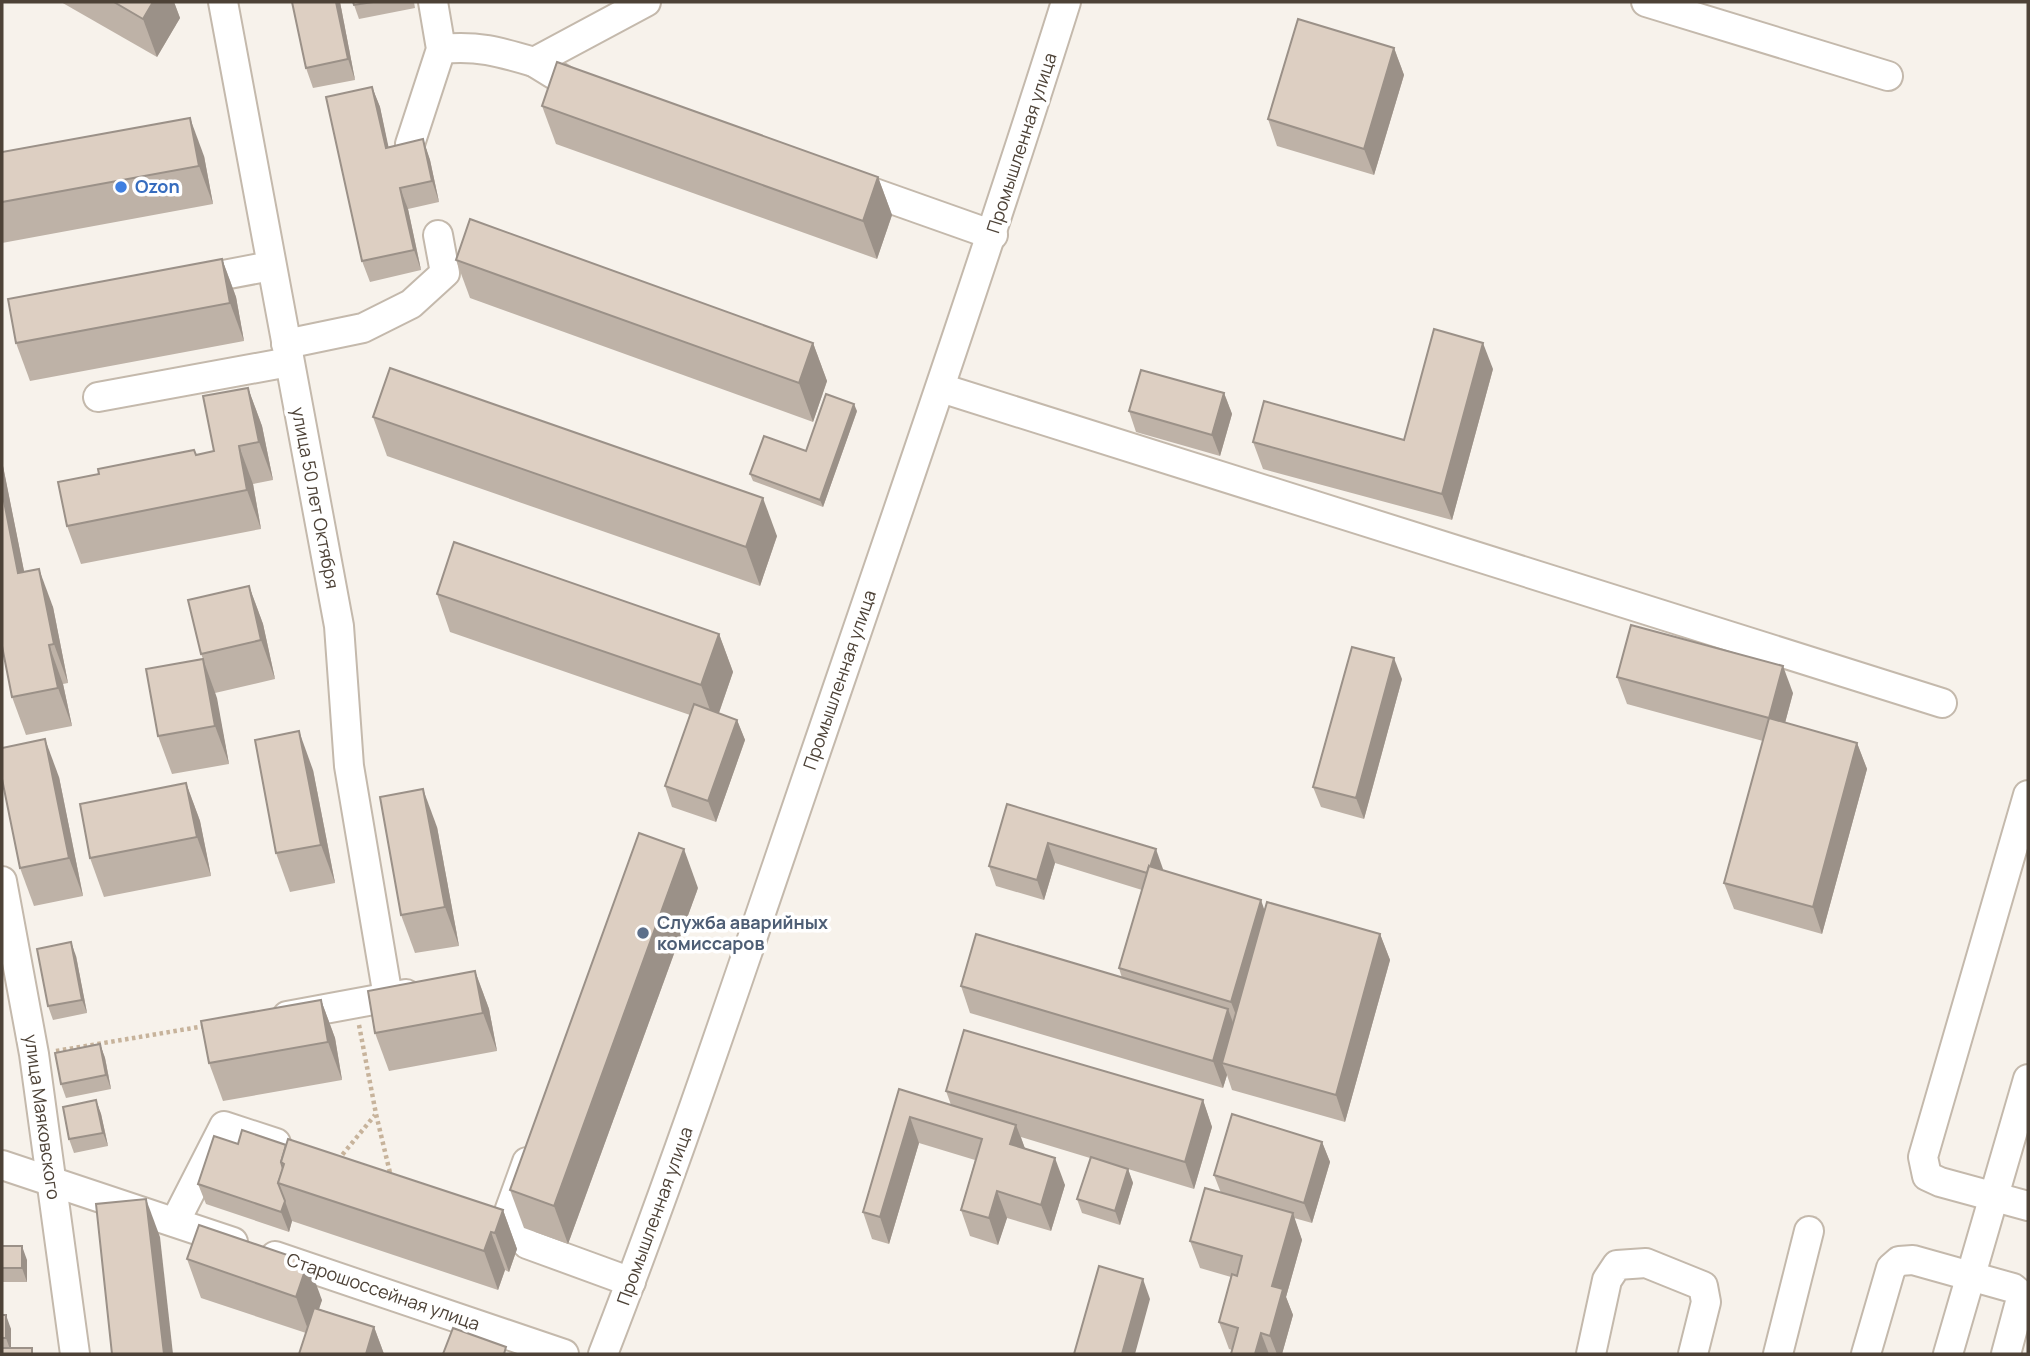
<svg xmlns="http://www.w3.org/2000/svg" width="2030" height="1356" viewBox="0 0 2030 1356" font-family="Manrope,sans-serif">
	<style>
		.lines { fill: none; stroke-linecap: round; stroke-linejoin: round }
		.minor-casing { stroke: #c4b9ac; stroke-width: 32 }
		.path { stroke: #c7b39b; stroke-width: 4.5; stroke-dasharray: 3.5 3.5; stroke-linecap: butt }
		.minor { stroke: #fff; stroke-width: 28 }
		.wall { fill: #beb2a7 }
		.shaded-wall { fill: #9b9188 }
		.building { fill: #ddcfc2; stroke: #9b9188; stroke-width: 2 }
		.shop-dot { fill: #3f7fe0; stroke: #fff; stroke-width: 2.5 }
		.service-dot { fill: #5c6f8a; stroke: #fff; stroke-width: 2.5 }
		.labels { text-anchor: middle; stroke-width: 7; stroke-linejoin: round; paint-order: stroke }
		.street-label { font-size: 18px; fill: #4d4237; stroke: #fff }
		.shop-label { font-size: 18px; font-weight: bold; fill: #366cbe; stroke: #fff; text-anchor: start }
		.service-label { font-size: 18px; font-weight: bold; fill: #4e5e75; stroke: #fff; text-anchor: start }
	</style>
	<rect width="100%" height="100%" fill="#f7f2eb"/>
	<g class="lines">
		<g class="minor-casing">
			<g id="minor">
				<polyline points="223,2 339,626 349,766 388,997"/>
				<polyline points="1646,2 1888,76"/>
				<path d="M441,49C477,45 500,52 534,62L646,2"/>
				<polyline points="534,62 573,86 587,90"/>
				<polyline points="410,144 441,49 433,2"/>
				<polyline points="849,184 993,235"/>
				<polyline points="192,281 271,266"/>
				<polyline points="286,344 363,328 411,304 445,273 438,235"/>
				<polyline points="941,388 1942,703"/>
				<polyline points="98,397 289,362"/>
				<polyline points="2028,795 1923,1157 1927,1176 1940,1182 2028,1206"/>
				<polyline points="2,881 34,1054 75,1354"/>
				<polyline points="287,1016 406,994"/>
				<polyline points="527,1162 506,1220 527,1244 631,1282"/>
				<polyline points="2,1165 233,1242"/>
				<polyline points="175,1222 224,1126 276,1143"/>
				<polyline points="275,1256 564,1354"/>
				<path d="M603,1354C680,1156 747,953 816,751C901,502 987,253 1066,2"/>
				<polyline points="1591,1354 1607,1280 1617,1265 1646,1263 1703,1286 1706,1302 1693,1354"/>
				<polyline points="1778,1354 1809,1231"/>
				<polyline points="1866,1354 1891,1268 1899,1261 1913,1260 2013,1288 2019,1293 2020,1302 2006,1354"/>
				<polyline points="1948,1354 2028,1079"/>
			</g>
		</g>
		<g class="path">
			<polyline points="359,1025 376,1114 391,1177"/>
			<polyline points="56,1051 205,1026"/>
			<polyline points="338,1160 375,1115"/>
		</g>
		<use href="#minor" class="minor"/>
	</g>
	<g class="wall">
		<polygon points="61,2 174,2 180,18 157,57"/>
		<polygon points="292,2 340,2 355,80 313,88 306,68"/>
		<polygon points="353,2 414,2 415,8 359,19"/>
		<polygon points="1394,48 1404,75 1374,175 1277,146 1268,119"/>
		<polygon points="372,87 380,107 388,147 423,139 430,160 439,202 408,209 421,270 370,282 362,261"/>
		<polygon points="542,106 878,177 892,215 877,259 556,144"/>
		<polygon points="2,152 204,156 213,204 2,243"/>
		<polygon points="222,259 236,297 244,341 30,381 16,343"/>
		<polygon points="456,260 813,343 827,381 813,422 470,298"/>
		<polygon points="1493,369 1452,520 1263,469 1253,442 1404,440"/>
		<polygon points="248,388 262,426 273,480 253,484 261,529 81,564 67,526 99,474 194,450 196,455 214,451"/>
		<polygon points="1224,393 1232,414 1220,456 1136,432 1129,411"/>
		<polygon points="857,411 823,507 753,481 750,474 806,451"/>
		<polygon points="373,417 777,536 760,586 387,456"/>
		<polygon points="2,461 24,571 53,607 68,683 63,684 72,726 26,735 12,697 2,646"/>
		<polygon points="249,586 263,624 275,679 215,693 229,764 172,774 158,736 203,659 201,654"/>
		<polygon points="437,594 719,634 733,672 719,713 737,720 745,740 716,822 672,807 665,786 690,715 450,632"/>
		<polygon points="1617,677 1793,693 1785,723 1857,743 1867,769 1822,934 1734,909 1724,883 1763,741 1627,704"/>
		<polygon points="1402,679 1364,819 1321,807 1313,787"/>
		<polygon points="313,770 335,883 290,892 276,853"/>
		<polygon points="59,777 83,896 34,906 20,868"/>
		<polygon points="186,783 200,821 211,876 104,897 90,858"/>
		<polygon points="1007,804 1163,869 1163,870 1265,910 1380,934 1390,960 1345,1122 1232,1090 1227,1075 1223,1088 970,1013 961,986 1122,978 1119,968 1142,890 1055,863 1044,900 996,886 989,866"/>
		<polygon points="437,827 459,946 415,953 401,915"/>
		<polygon points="698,888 568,1244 524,1228 510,1190"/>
		<polygon points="76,956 87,1013 53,1020 48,1006"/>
		<polygon points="475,971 489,1009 497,1051 389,1071 375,1033"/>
		<polygon points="321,1000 335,1038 342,1080 223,1101 209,1063"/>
		<polygon points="100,1044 105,1058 111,1089 66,1098 61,1084"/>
		<polygon points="899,1089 951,1105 946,1091 1203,1100 1212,1127 1194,1189 1128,1169 1133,1183 1120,1225 1082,1213 1077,1199 1090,1158 1021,1137 1025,1149 1065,1185 1051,1231 1007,1218 998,1245 970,1236 961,1210 975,1160 919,1143 889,1244 872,1239 863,1212"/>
		<polygon points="96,1100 101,1114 108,1146 74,1153 69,1139"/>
		<polygon points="1322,1142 1330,1162 1312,1223 1294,1218 1302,1240 1286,1297 1293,1315 1282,1354 1231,1354 1232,1350 1229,1349 1219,1322 1231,1277 1200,1268 1190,1241 1221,1193 1214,1175"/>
		<polygon points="238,1144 286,1145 503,1210 517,1249 509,1272 505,1270 498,1290 292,1221 289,1232 206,1204 198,1184"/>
		<polygon points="2,1246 27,1260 27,1282 2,1282"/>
		<polygon points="187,1259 322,1300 319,1309 374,1327 384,1354 299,1354 306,1333 201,1298"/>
		<polygon points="2,1315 11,1329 11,1348 2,1354"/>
	</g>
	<g class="shaded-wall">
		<polygon points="153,2 174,2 180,18 157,57 143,19"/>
		<polygon points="336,2 340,2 355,80 348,59"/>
		<polygon points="1394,48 1404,75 1374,175 1364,149"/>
		<polygon points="372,87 380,107 393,168 386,148"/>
		<polygon points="190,118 204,156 213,204 199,166"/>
		<polygon points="423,139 430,160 439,202 432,181"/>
		<polygon points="878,177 892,215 877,259 863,221"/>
		<polygon points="400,188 408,209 421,270 414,250"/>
		<polygon points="222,259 236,297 244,341 230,303"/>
		<polygon points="813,343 827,381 813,422 799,383"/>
		<polygon points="1483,343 1493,369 1452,520 1442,494"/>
		<polygon points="248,388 262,426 273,480 259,442"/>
		<polygon points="1224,393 1232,414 1220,456 1212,435"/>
		<polygon points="854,404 857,411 823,507 820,500"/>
		<polygon points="239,446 253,484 261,529 247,490"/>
		<polygon points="2,461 32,611 18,573 2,491"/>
		<polygon points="763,498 777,536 760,586 746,547"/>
		<polygon points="39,569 53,607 68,683 54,644"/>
		<polygon points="249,586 263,624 275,679 261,640"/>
		<polygon points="719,634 733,672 715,724 701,685"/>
		<polygon points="49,645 63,684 72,726 58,688"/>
		<polygon points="1394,658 1402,679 1364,819 1356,798"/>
		<polygon points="203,659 217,698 229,764 215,726"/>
		<polygon points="1783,666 1793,693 1779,745 1769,718"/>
		<polygon points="737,720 745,740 716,822 708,801"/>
		<polygon points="299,731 313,770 335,883 321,845"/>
		<polygon points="45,739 59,777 83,896 69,858"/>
		<polygon points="1857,743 1867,769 1822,934 1813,907"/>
		<polygon points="186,783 200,821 211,876 197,837"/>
		<polygon points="423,789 437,827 459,946 445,907"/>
		<polygon points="1048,843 1055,863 1044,900 1037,880"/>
		<polygon points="684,849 698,888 568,1244 554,1206"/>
		<polygon points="1156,849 1163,869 1156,894 1148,874"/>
		<polygon points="1261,900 1270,926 1241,1028 1231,1002"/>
		<polygon points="1380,934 1390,960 1345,1122 1336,1095"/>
		<polygon points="71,942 76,956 87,1013 82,1000"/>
		<polygon points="475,971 489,1009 497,1051 483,1013"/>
		<polygon points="321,1000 335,1038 342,1080 328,1042"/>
		<polygon points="1228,1009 1238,1036 1222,1063 1227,1075 1223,1088 1213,1061"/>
		<polygon points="100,1044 105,1058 111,1089 106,1075"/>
		<polygon points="96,1100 101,1114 108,1146 103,1133"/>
		<polygon points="1203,1100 1212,1127 1194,1189 1185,1162"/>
		<polygon points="910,1117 919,1143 889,1244 880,1217"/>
		<polygon points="1016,1125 1026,1151 1010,1144"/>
		<polygon points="1322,1142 1330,1162 1312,1223 1304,1203"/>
		<polygon points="1055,1158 1065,1185 1051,1231 1041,1205"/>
		<polygon points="1128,1169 1133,1183 1120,1225 1115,1211"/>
		<polygon points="997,1191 1007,1218 998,1245 989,1218"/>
		<polygon points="146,1199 160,1237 173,1354 164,1354"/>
		<polygon points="285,1201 292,1221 289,1232 281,1212"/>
		<polygon points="503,1210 517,1249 509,1272 495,1233"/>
		<polygon points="1293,1213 1302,1240 1286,1297 1293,1315 1282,1354 1277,1354 1270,1336 1272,1286"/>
		<polygon points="491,1232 505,1270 498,1290 484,1251"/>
		<polygon points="22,1246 27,1260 27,1282 22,1268"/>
		<polygon points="308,1262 322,1300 310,1335 296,1297"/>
		<polygon points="1143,1279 1150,1299 1135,1354 1122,1354"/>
		<polygon points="6,1315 11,1329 11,1352 6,1338"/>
		<polygon points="374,1327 384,1354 366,1354"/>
		<polygon points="1261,1333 1269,1354 1255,1354"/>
	</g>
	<g class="building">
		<polygon points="114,2 153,2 143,19"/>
		<polygon points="292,2 336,2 348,59 306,68"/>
		<polygon points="353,2 373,2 354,5"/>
		<polygon points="1298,19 1394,48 1364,149 1268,119"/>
		<polygon points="557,62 878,177 863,221 542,106"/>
		<polygon points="372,87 386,148 423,139 432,181 400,188 414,250 362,261 326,97"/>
		<polygon points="190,118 199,166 2,202 2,152"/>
		<polygon points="470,219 813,343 799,383 456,260"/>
		<polygon points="222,259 230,303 16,343 8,299"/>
		<polygon points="1434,329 1483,343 1442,494 1253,442 1264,401 1404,440"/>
		<polygon points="390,368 763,498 746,547 373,417"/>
		<polygon points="1141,370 1224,393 1212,435 1129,411"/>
		<polygon points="248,388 259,442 239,446 247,490 67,526 58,482 99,474 98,469 194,450 196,455 214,451 203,396"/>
		<polygon points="826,394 854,404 820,500 750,474 764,436 806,451"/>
		<polygon points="2,491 18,573 39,569 54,644 49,645 58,688 12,697 2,646"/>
		<polygon points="454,542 719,634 701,685 437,594"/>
		<polygon points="249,586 261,640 201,654 188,600"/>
		<polygon points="1631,625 1783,666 1769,718 1857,743 1813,907 1724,883 1769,718 1617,677"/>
		<polygon points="1352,647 1394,658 1356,798 1313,787"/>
		<polygon points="203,659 215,726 158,736 146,669"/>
		<polygon points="694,704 737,720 708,801 665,786"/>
		<polygon points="299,731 321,845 276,853 255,740"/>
		<polygon points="45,739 69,858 20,868 2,779 2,748"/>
		<polygon points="186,783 197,837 90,858 80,804"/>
		<polygon points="423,789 445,907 401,915 380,797"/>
		<polygon points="1007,804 1156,849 1150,867 1149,866 1147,873 1048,843 1037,880 989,866"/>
		<polygon points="639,833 684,849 554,1206 510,1190"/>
		<polygon points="1149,866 1261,900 1231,1002 1119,968"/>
		<polygon points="1267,902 1380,934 1336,1095 1222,1063"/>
		<polygon points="976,934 1228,1009 1213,1061 961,986"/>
		<polygon points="71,942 82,1000 48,1006 37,949"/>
		<polygon points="475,971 483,1013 375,1033 368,991"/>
		<polygon points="321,1000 328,1042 209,1063 201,1021"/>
		<polygon points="964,1030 1203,1100 1185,1162 946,1091"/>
		<polygon points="100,1044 106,1075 61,1084 55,1053"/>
		<polygon points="899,1089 1016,1125 1010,1144 1055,1158 1041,1205 997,1191 989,1218 961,1210 982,1139 910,1117 880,1217 863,1212"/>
		<polygon points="96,1100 103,1133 69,1139 63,1107"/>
		<polygon points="1232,1114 1322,1142 1304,1203 1214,1175"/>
		<polygon points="242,1130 286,1145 281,1162 283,1169 278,1183 285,1201 281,1212 198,1184 214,1136 238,1144"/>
		<polygon points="288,1139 503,1210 495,1233 491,1232 484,1251 278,1183 284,1164 281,1162"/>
		<polygon points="1091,1157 1128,1169 1115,1211 1077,1199"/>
		<polygon points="1205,1188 1293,1213 1272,1286 1283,1289 1270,1336 1261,1333 1255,1354 1231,1354 1238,1328 1219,1322 1232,1274 1237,1276 1242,1256 1190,1241"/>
		<polygon points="146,1199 164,1354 112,1354 96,1204"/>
		<polygon points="199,1225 308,1262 296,1297 187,1259"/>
		<rect x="2" y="1246" width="20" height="22"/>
		<polygon points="1099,1266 1143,1279 1122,1354 1074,1354"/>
		<polygon points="314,1308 374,1327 366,1354 299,1354"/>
		<rect x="2" y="1315" width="4" height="23"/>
		<polygon points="453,1328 506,1347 504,1354 443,1354"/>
		<rect x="2" y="1348" width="30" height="6"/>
	</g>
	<circle class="shop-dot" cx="121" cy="187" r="7"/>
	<circle class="service-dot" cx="643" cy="933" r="7"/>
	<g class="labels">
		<g class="street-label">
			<text transform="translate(1022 143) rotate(-72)" y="6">Промышленная улица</text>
			<text transform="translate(315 498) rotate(79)" y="6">улица 50 лет Октября</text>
			<text transform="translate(840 680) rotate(-71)" y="6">Промышленная улица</text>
			<text transform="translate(42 1117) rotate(82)" y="6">улица Маяковского</text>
			<text transform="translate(655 1216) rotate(-70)" y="6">Промышленная улица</text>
			<text transform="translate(383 1292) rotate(19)" y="6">Старошоссейная улица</text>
		</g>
		<g class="shop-label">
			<text x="135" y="193">Ozon</text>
		</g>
		<g class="service-label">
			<text x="657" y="929">Служба аварийных<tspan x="657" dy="21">комиссаров</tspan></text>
		</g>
	</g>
	<rect width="2030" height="1356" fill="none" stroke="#4d4237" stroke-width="7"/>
</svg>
